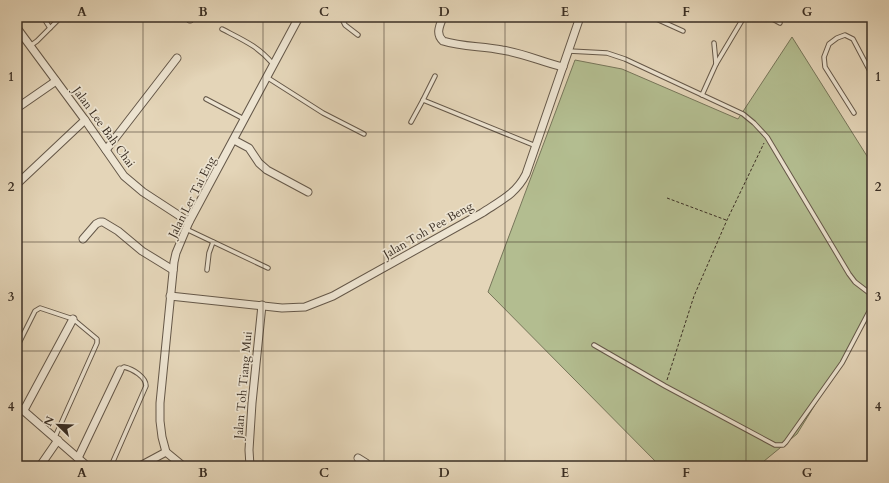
<svg xmlns="http://www.w3.org/2000/svg" width="889" height="483" viewBox="0 0 889 483" font-family="Cardo,serif">
	<style>
		.green { fill: #b3bd90; stroke: #77765a }
		.lines { fill: none; stroke-linecap: round; stroke-linejoin: round }
		.service-casing { stroke: #655849; stroke-width: 5.5 }
		.minor-casing { stroke: #655849; stroke-width: 9 }
		.path { stroke: #3b2f24; stroke-width: 1; stroke-dasharray: 3 2; stroke-linecap: butt }
		.service { stroke: #ede4d1; stroke-width: 3.5 }
		.minor { stroke: #ede4d1; stroke-width: 7 }
		.grid { fill: none; stroke: #3b2f24; stroke-width: 1; stroke-opacity: 0.55 }
		.labels { text-anchor: middle; stroke-width: 3.5; stroke-linejoin: round; paint-order: stroke }
		.street-label { font-size: 12px; fill: #3b2f24; stroke: #ede4d1 }
		.neatline { fill: none; stroke: #3b2f24; stroke-width: 1.5 }
		.grid-label { font-size: 13px; text-anchor: middle; font-weight: bold; fill: #3b2f24 }
	</style>
	<rect width="100%" height="100%" fill="#e4d5b8"/>
	<filter id="stains"><feTurbulence type="fractalNoise" baseFrequency=".005" numOctaves="4"/><feColorMatrix values="0 0 0 0 .2 0 0 0 0 .09 0 0 0 0 .02 0 0 0 .5 -.17"/></filter>
	<radialGradient id="worn" r=".72"><stop offset=".6" stop-color="#630" stop-opacity="0"/><stop offset="1" stop-color="#630" stop-opacity=".3"/></radialGradient>
	<polygon class="green" points="792,37 872,164 872,312 797,434 758,466 660,466 488,292 575,60 622,69 738,119"/>
	<g class="lines">
		<g class="service-casing">
			<g id="service">
				<polyline points="43,17 50,28"/>
				<polyline points="341,17 345,25 358,35"/>
				<polyline points="652,17 683,31"/>
				<polyline points="769,17 780,23"/>
				<path d="M222,29C243,40 258,46 273,64"/>
				<polyline points="30,46 37,41 61,17"/>
				<polyline points="569,51 607,53 625,59 743,114 754,123 767,137 849,274 855,282 872,295"/>
				<polyline points="716,64 744,17"/>
				<polyline points="435,76 423,100 536,146"/>
				<polyline points="268,78 323,113 364,134"/>
				<polyline points="702,95 716,64 714,43"/>
				<polyline points="206,99 244,119"/>
				<polyline points="854,113 825,67 824,57 829,44 837,38 845,35 853,39 872,75"/>
				<polyline points="411,122 423,100"/>
				<polyline points="186,229 268,268"/>
				<polyline points="207,270 209,253 213,242"/>
				<polyline points="594,345 665,386 775,445 783,445 786,442 842,363 872,306"/>
				<polyline points="17,347 35,311 40,308 73,319 97,339 97,343 55,437"/>
				<path d="M111,466L146,386C146,377 133,369 124,367L120,370"/>
			</g>
		</g>
		<g class="minor-casing">
			<g id="minor">
				<polyline points="190,17 190,19"/>
				<path d="M443,17C440,25 435,34 443,41C462,47 483,46 502,50C523,53 542,62 563,67"/>
				<polyline points="17,28 85,120 124,176 143,192 189,222"/>
				<polyline points="17,108 56,81"/>
				<polyline points="234,140 249,148 259,163 267,170 308,192"/>
				<polyline points="106,150 177,58"/>
				<polyline points="17,184 85,120"/>
				<polyline points="83,239 96,224 100,222 103,222 118,231 142,251 173,270"/>
				<path d="M170,296L282,308L305,307L333,296L482,213C500,201 516,194 526,174L580,17"/>
				<polyline points="17,405 87,466"/>
				<polyline points="24,410 73,319"/>
				<polyline points="78,458 120,370"/>
				<polyline points="358,458 366,463 368,466"/>
				<polyline points="40,466 58,440"/>
				<polyline points="140,466 166,452"/>
				<polyline points="183,466 166,452 162,437 160,421 160,403 174,262 176,253 189,222 299,17"/>
				<polyline points="250,466 249,450 252,403 262,305"/>
			</g>
		</g>
		<g class="path">
			<polyline points="667,198 726,220"/>
			<polyline points="667,380 694,296 727,220 764,143"/>
		</g>
		<use href="#service" class="service"/>
		<use href="#minor" class="minor"/>
	</g>
	<path class="grid" d="M143,17V466M263,17V466M384,17V466M505,17V466M626,17V466M746,17V466M17,132H872M17,242H872M17,351H872"/>
	<g class="labels">
		<g class="street-label">
			<text transform="translate(104 127) rotate(54)" y="4">Jalan Lee Bah Chai</text>
			<text transform="translate(192 197) rotate(-63)" y="4">Jalan Ler Tai Eng</text>
			<text transform="translate(428 230) rotate(-30)" y="4">Jalan Toh Pee Beng</text>
			<text transform="translate(243 385) rotate(-85)" y="4">Jalan Toh Tiang Mui</text>
		</g>
	</g>
	<rect width="889" height="483" fill="none" stroke="#e4d5b8" stroke-width="44"/>
	<g transform="translate(58 425) rotate(293)" stroke="#ede4d1" stroke-width="3" paint-order="stroke">
	<path d="M0-3L7 15L0 10L-7 15Z" fill="#3b2f24"/>
	<text y="-6" font-size="11" font-weight="bold" text-anchor="middle" fill="#3b2f24">N</text>
	</g>
	<rect x="22" y="22" width="845" height="439" class="neatline"/>
	<g class="grid-label">
		<text x="82" y="16">A</text>
		<text x="203" y="16">B</text>
		<text x="324" y="16">C</text>
		<text x="444" y="16">D</text>
		<text x="565" y="16">E</text>
		<text x="686" y="16">F</text>
		<text x="807" y="16">G</text>
		<text x="11" y="81">1</text>
		<text x="878" y="81">1</text>
		<text x="11" y="191">2</text>
		<text x="878" y="191">2</text>
		<text x="11" y="301">3</text>
		<text x="878" y="301">3</text>
		<text x="11" y="411">4</text>
		<text x="878" y="411">4</text>
		<text x="82" y="477">A</text>
		<text x="203" y="477">B</text>
		<text x="324" y="477">C</text>
		<text x="444" y="477">D</text>
		<text x="565" y="477">E</text>
		<text x="686" y="477">F</text>
		<text x="807" y="477">G</text>
	</g>
	<rect width="100%" height="100%" filter="url(#stains)"/>
	<rect width="100%" height="100%" fill="url(#worn)"/>
</svg>
